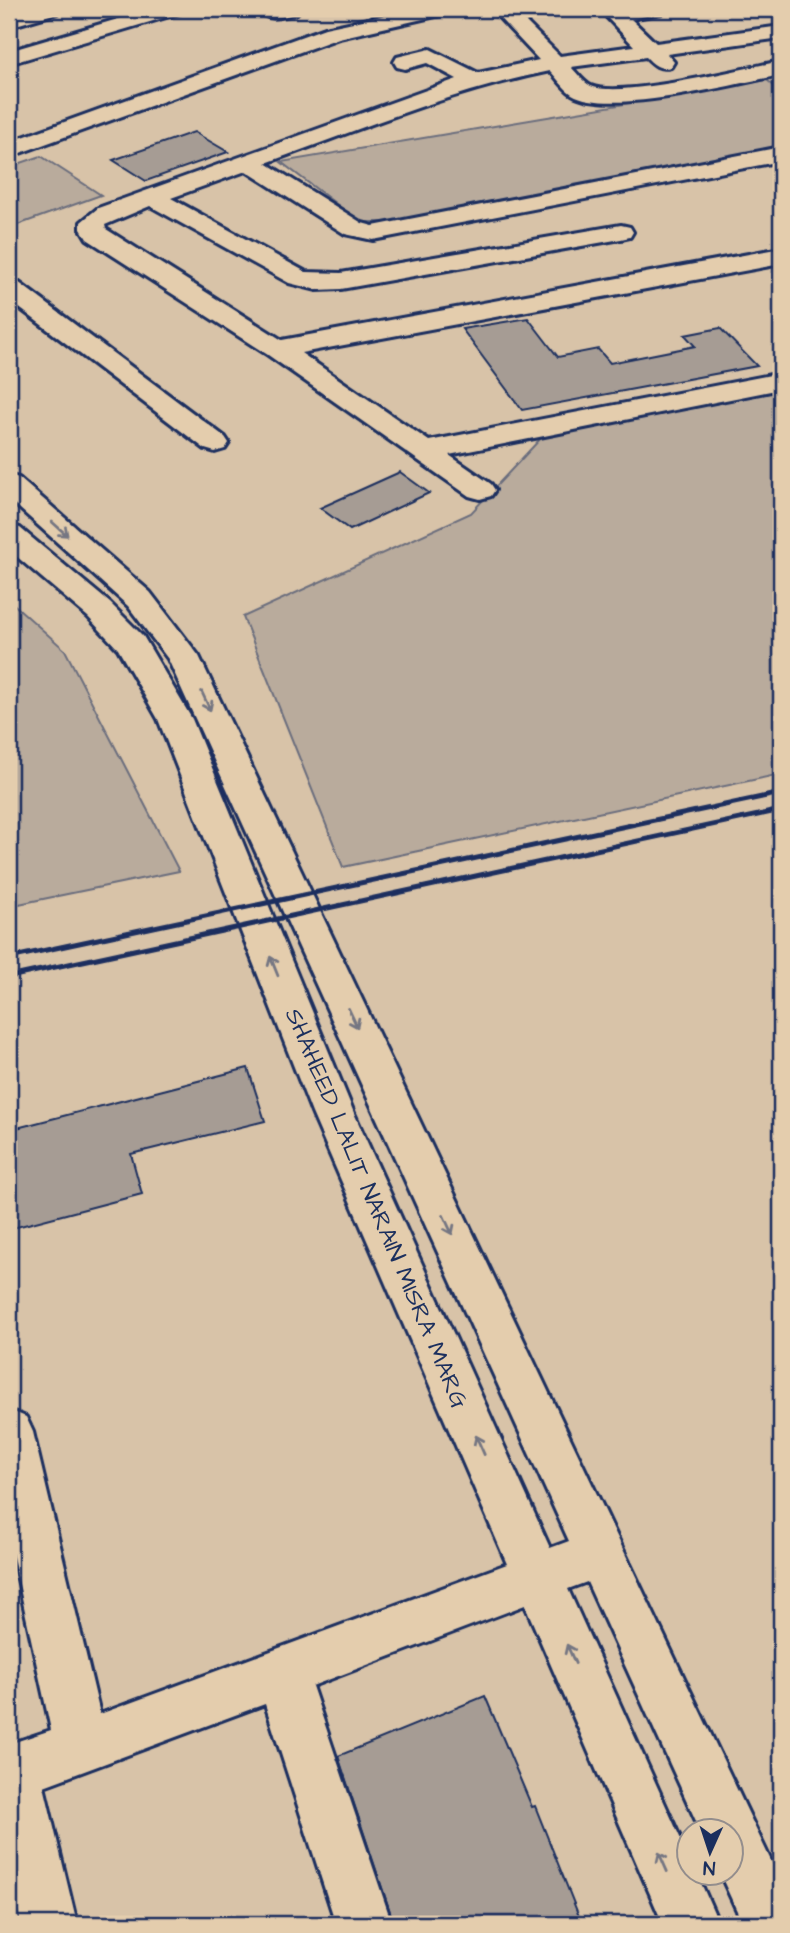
<svg xmlns="http://www.w3.org/2000/svg" width="790" height="1933" viewBox="0 0 790 1933" font-family="'Architects Daughter',sans-serif">
	<style>
		.green { fill: #b9ab9c; stroke: #6a6d7d; stroke-width: 2 }
		.building { fill: #a69c94; stroke: #1b2f5e; stroke-width: 2 }
		.lines { fill: none; stroke-linecap: round; stroke-linejoin: round }
		.minor-casing { stroke: #1b2f5e; stroke-width: 6 }
		.minor { fill: #e4cdad; fill-rule: evenodd }
		.rail { stroke: #1b2f5e; stroke-width: 5 }
		.oneway { stroke: #757682 }
		.labels { text-anchor: middle; stroke-width: 5; stroke-linejoin: round; paint-order: stroke }
		.street-label { font-size: 24px; fill: #1b2f5e; stroke: #e4cdad }
	</style>
	<rect width="100%" height="100%" fill="#d8c3a8"/>
	<filter id="ink" filterUnits="userSpaceOnUse"><feTurbulence type="fractalNoise" baseFrequency=".0143" numOctaves="2"/><feDisplacementMap in="SourceGraphic" scale="14" xChannelSelector="R" yChannelSelector="G"/><feConvolveMatrix kernelMatrix="1 2 1 2 8 2 1 2 1" color-interpolation-filters="sRGB"/></filter>
	<g filter="url(#ink)">
		<g class="green">
			<polygon points="767,80 781,92 781,148 393,222 360,222 281,162"/>
			<polygon points="41,156 101,195 9,228 9,167"/>
			<polygon points="781,389 781,774 343,867 243,617 471,513 543,436"/>
			<polygon points="9,600 65,650 179,871 9,906"/>
		</g>
		<g class="building">
			<polygon points="194,132 228,152 146,181 113,160"/>
			<polygon points="528,318 558,357 598,349 610,363 695,346 685,335 720,328 757,366 522,410 462,329"/>
			<polygon points="400,472 429,493 350,530 320,508"/>
			<polygon points="248,1068 265,1121 131,1154 142,1194 9,1229 9,1130"/>
			<polygon points="485,1696 532,1807 535,1806 582,1924 394,1924 338,1756"/>
		</g>
		<g class="lines">
			<g class="minor-casing">
				<g id="minor">
					<polygon points="28,9 60,9 57,13 9,27 9,14"/>
					<polygon points="152,9 183,9 180,13 9,64 9,51"/>
					<path d="M257,9H300L297,13C282,17 267,23 257,9Z"/>
					<polygon points="415,9 452,9 449,13 339,38 9,157 9,142 325,28"/>
					<path d="M491,9H513L560,56L634,46L599,9H665L662,13L631,19L656,43L781,26V38L667,54L674,62L671,67C659,70 654,65 646,57L571,67C577,73 584,83 591,86C621,99 744,68 781,61V75C738,83 609,117 572,94C564,89 557,78 550,71C452,91 360,129 266,163L362,223L373,226L781,147V161L373,240L345,234L246,171L171,198L306,272L341,273L621,225L630,227L633,232L630,237L621,239L341,289L317,290L289,283L150,206L105,225L106,229L282,340L781,248V264L301,353L429,441L781,373V389L449,455L491,484L495,490L491,496L480,499L469,496L268,355L87,239L81,229V222L98,208L457,79L427,63L405,69L397,67L394,62L397,57L430,49L478,73L539,60Z"/>
					<polygon points="9,280 18,282 225,437 229,443 225,449 215,452 205,449 9,300"/>
					<polygon points="9,475 19,478 150,592 199,656 781,1882 781,1924 743,1924 720,1874 730,1874 730,1832 701,1832 587,1582 568,1589 688,1855 688,1874 697,1874 719,1924 663,1924 525,1605 312,1686 392,1924 336,1924 265,1704 44,1786 77,1924 21,1924 9,1869 9,1744 51,1730 9,1538 9,1410 26,1417 33,1432 100,1714 507,1564 312,1113 158,719 118,649 88,617 9,550 9,525 20,528 110,603 143,636 192,719 354,1113 550,1548 569,1541 168,659 128,606 9,499"/>
				</g>
			</g>
			<use href="#minor" class="minor"/>
			<g class="rail">
				<polyline points="9,958 781,793"/>
				<polyline points="9,977 781,810"/>
			</g>
		</g>
		<defs><path id="oneway-shaft" d="M-6 0H5M1.5-3L5.5 0L1.5 3" fill="none" stroke-width="1.6" stroke-linecap="round" stroke-linejoin="round" transform="scale(1.75)"/></defs>
		<g class="oneway">
			<use href="#oneway-shaft" transform="translate(60 529) rotate(42)"/>
			<use href="#oneway-shaft" transform="translate(206 701) rotate(65)"/>
			<use href="#oneway-shaft" transform="translate(274 966) rotate(-112)"/>
			<use href="#oneway-shaft" transform="translate(353 1018) rotate(65)"/>
			<use href="#oneway-shaft" transform="translate(448 1225) rotate(65)"/>
			<use href="#oneway-shaft" transform="translate(480 1445) rotate(-114)"/>
			<use href="#oneway-shaft" transform="translate(571 1654) rotate(-114)"/>
			<use href="#oneway-shaft" transform="translate(663 1862) rotate(-114)"/>
		</g>
	</g>
	<g class="labels">
		<g class="street-label">
			<text transform="translate(377 1208) rotate(67)" y="8">SHAHEED LALIT NARAIN MISRA MARG</text>
		</g>
	</g>
	<rect width="790" height="1933" fill="none" stroke="#e4cdad" stroke-width="35"/>
	<rect x="18" y="18" width="755" height="1898" fill="none" stroke="#1b2f5e" stroke-width="2.5" filter="url(#ink)"/>
	<g transform="translate(710 1852) rotate(183)"><circle r="33" fill="#e4cdad" stroke="#948e8d" stroke-width="2"/>
	<path d="M0-5L12 26L0 18L-12 26Z" fill="#1b2f5e"/>
	<text y="-10" font-size="19" font-weight="bold" text-anchor="middle" fill="#1b2f5e">N</text>
	</g>
</svg>
